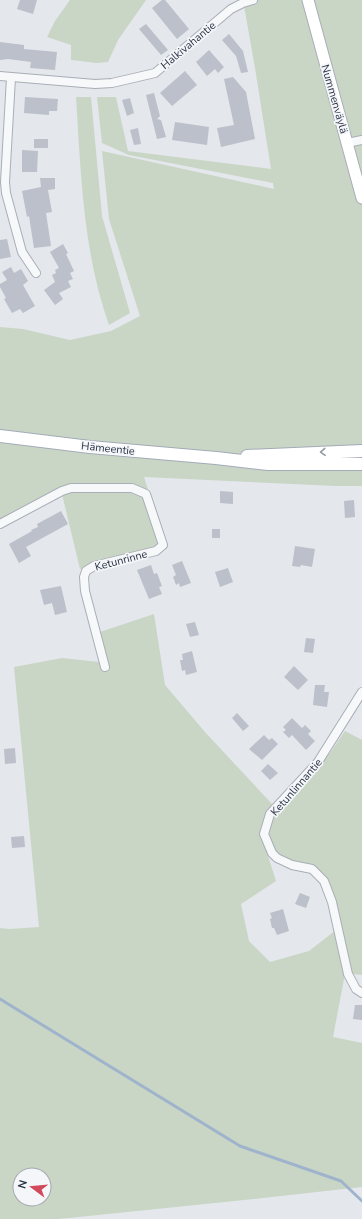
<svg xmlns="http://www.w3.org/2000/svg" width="362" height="1219" viewBox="0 0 362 1219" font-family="'Nunito Sans',sans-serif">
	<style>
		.green { fill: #c9d6c5; fill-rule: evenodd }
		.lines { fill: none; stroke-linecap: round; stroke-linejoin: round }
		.stream { stroke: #9fb4cc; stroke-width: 3 }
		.building { fill: #bbc0ca }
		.street-casing { stroke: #a9aeb7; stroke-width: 10 }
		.secondary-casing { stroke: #a9aeb7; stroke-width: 13 }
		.primary-casing { stroke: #a3abb8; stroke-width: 14 }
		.street { stroke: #f7f8fa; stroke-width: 8 }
		.secondary { stroke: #fff; stroke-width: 11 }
		.primary { stroke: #fff; stroke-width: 12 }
		.oneway { stroke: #959aa2 }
		.labels { text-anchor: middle; stroke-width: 3.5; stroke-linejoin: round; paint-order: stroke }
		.street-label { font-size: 11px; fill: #2b3445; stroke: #f4f6f9 }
	</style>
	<rect width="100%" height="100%" fill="#e4e7ec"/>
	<g class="green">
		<polygon points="70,0 146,0 118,40 108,62 97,63 71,60 71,45 47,37 55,21"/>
		<polygon points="243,0 362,0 362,486 335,486 144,477 167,549 80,569 62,494 0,526 0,327 23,329 70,340 111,331 140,316 109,219 102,151 274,189 273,183 129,155 102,143 97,97 116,97 128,151 271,169 255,68"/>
		<path d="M76,97H91L102,216L130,313L109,325C83,252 81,174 76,97Z"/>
		<path d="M154,614L165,685L205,732L272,804L266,814L261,834L276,881L241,904L249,941L270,962L309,951L336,930L345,974L333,1037L362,1043V1187L254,1199L59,1219H0V928L10,929L39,927L14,667L62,658L99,662L100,632ZM20,1175H44V1199H20Z"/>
		<polygon points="345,731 362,740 362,975 352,974 335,898 327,878 313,867 294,862 275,852 268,833 273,816 330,753"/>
	</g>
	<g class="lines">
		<polyline class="stream" points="0,999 240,1146 341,1181 362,1201"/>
	</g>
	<g class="building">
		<polygon points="20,0 37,0 33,14 17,9"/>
		<polygon points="162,0 165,0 189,29 177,39 152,8"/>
		<polygon points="146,24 168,50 161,55 139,29"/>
		<polygon points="229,34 243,51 248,72 241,73 236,56 222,40"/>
		<polygon points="0,42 24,45 24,49 57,52 55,70 30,68 31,62 8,59 0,60"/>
		<polygon points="209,50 224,67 218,73 215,69 207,76 196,62"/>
		<polygon points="185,71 197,85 172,106 160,93"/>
		<polygon points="233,77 246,92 255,139 221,147 217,128 234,125 224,79"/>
		<polygon points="154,93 160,116 157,119 161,120 166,137 157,139 146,95"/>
		<polygon points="25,97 58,99 57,111 49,111 49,115 24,113"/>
		<polygon points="130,98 134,113 127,116 122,100"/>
		<polygon points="175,122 209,127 207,145 172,140"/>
		<polygon points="138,128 141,144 134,145 130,130"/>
		<rect x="34" y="139" width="14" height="9"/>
		<polygon points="22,150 38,151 37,172 22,172"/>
		<polygon points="40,178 55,178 55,189 48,190 52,212 46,213 51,246 34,248 29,216 27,217 22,191 41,187"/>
		<polygon points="7,239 11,257 0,259 0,240"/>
		<polygon points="63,244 68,253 66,254 74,271 70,273 73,279 68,281 71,287 59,293 63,299 55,305 44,290 55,282 52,275 56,273 55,270 59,268 50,252"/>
		<polygon points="11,267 14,273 21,269 28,281 23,285 35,306 23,313 20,309 12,313 4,299 6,298 0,287 0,284 7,280 2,272"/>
		<polygon points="220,491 233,492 233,504 220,503"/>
		<polygon points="354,500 355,517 345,518 344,501"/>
		<polygon points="61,511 68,524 26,547 31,556 19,563 9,544 32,531 31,530 38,527 37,524"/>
		<rect x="212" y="529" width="8" height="9"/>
		<polygon points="295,546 315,549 312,567 301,565 300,567 292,566"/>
		<polygon points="182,561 191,583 180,587 179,583 176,585 173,577 176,575 172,565"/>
		<polygon points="151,565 154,574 157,573 162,586 159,587 162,594 149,599 137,570"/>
		<polygon points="228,568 233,582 220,587 215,572"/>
		<polygon points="61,586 67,612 55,615 52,603 44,605 40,590"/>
		<polygon points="195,622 199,635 190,637 186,624"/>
		<polygon points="306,638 315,639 313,653 304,652"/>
		<polygon points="192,651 197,672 186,675 185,670 182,671 180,660 183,660 182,654"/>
		<polygon points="294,666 308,680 298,690 284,677"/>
		<polygon points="315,685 325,685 324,692 329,692 327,707 313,705"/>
		<polygon points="237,713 249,726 243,731 232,718"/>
		<polygon points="292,718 302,728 305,725 311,731 308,734 315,741 306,750 292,735 289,738 283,732 286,730 283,727"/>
		<polygon points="264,735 269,740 272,738 278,744 262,760 249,749"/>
		<polygon points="15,748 16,763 5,764 4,749"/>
		<polygon points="268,764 278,773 270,780 261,771"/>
		<polygon points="24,836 25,847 12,848 11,837"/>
		<polygon points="300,893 310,897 306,908 295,904"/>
		<polygon points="283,909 289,931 277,935 274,928 272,928 270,919 272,918 270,913"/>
		<polygon points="355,1005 362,1005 362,1020 353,1019"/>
	</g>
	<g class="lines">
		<g class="street-casing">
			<g id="street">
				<polyline points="0,76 95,84 112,83 155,73 231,9 243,3 253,0"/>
				<polyline points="11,78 5,182 6,193 22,252 36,273"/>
				<polyline points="347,143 362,140"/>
				<polyline points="0,524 62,491 71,488 132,488 146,494 163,545 156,551 94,566 86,571 84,577 85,591 105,667"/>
				<polyline points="362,692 318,762 270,814 264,834 272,853 277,858 292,865 312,869 324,881 332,902 348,974 356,989 362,993"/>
			</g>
		</g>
		<g class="secondary-casing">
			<polyline id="secondary" points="308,0 362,198"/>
		</g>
		<g class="primary-casing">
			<g id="primary">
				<polyline points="0,436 90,447 216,458 268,464 362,464"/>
				<polyline points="247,456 362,451"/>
			</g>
		</g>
		<use href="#street" class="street"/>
		<use href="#secondary" class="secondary"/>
		<use href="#primary" class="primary"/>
	</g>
	<defs><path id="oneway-chevron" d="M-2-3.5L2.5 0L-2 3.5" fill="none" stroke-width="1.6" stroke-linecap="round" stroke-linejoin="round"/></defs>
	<use class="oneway" href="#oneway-chevron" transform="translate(323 452) rotate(177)"/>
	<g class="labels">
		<g class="street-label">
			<text transform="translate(188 45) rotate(-40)" y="4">Halkivahantie</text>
			<text transform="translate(335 99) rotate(74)" y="4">Nummenväylä</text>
			<text transform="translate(108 448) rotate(6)" y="4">Hämeentie</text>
			<text transform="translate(121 560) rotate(-15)" y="4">Ketunrinne</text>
			<text transform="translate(296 787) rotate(-49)" y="4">Ketunlinnantie</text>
		</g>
	</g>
	<g transform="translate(32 1187) rotate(286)"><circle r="19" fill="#f4f6f9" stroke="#a4a8b1"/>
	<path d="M0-3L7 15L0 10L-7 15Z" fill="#d1495b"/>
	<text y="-6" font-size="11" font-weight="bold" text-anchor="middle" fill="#2b3445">N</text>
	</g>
</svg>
